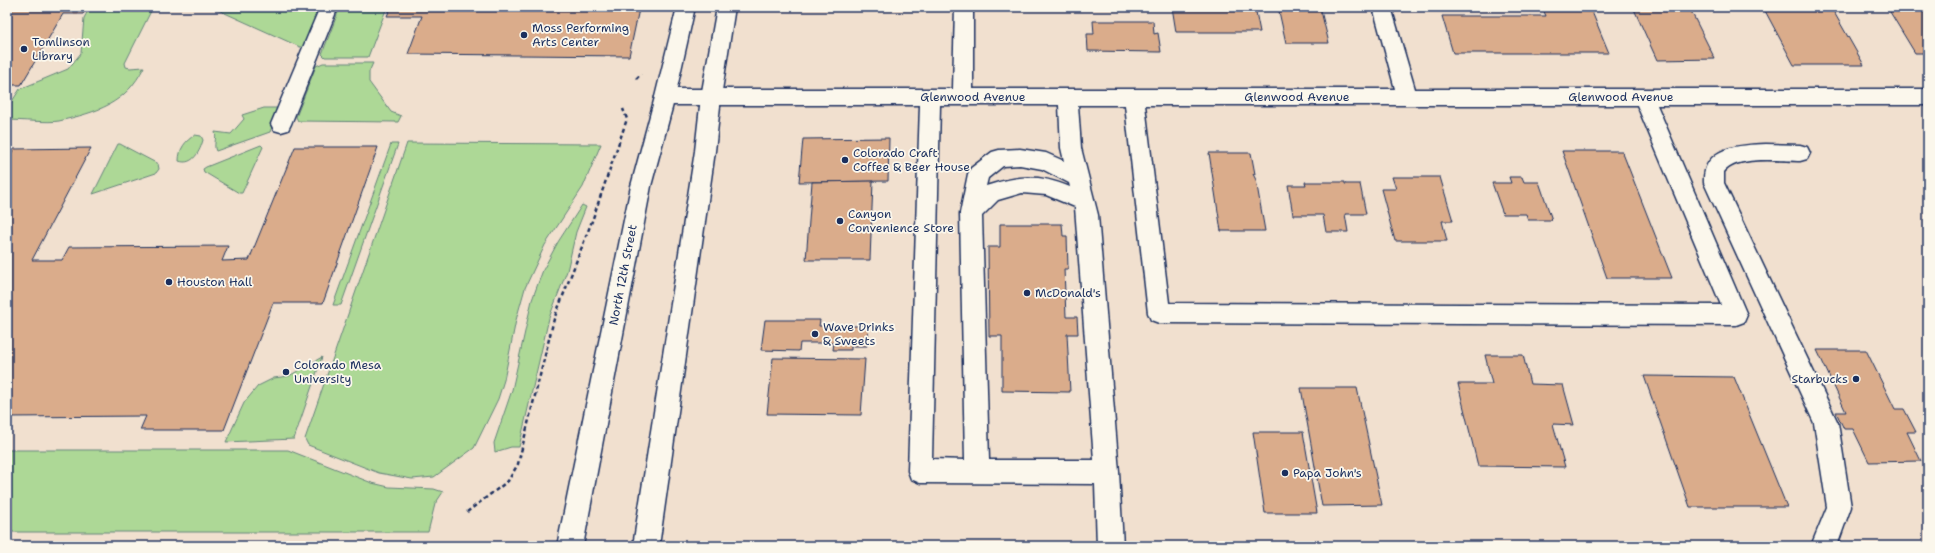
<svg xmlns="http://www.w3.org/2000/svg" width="1935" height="553" viewBox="0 0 1935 553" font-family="'Shantell Sans',sans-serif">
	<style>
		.green { fill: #add896; stroke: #64847a }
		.building { fill: #daac8b; stroke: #1b2f5e }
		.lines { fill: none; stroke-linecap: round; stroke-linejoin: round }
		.minor-casing { stroke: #1b2f5e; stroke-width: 3 }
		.major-casing { stroke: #1b2f5e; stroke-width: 3 }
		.path { stroke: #1b2f5e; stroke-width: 2.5; stroke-dasharray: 4 3; stroke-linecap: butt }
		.minor { fill: #fbf7ec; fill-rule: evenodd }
		.major { fill: #fbf7ec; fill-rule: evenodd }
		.poi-dot { fill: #1b2f5e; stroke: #fbf7ec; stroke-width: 1.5 }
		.labels { text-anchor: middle; stroke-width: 3.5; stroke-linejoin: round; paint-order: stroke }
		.poi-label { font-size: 12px; fill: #1b2f5e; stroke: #fbf7ec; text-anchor: start }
		.street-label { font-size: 12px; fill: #1b2f5e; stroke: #fbf7ec }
	</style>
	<rect width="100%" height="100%" fill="#f1e0cf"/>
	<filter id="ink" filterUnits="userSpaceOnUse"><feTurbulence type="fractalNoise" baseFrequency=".025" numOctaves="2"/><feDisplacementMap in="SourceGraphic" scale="8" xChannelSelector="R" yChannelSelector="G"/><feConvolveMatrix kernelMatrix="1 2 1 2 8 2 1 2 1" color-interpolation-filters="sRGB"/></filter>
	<g filter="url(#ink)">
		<g class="green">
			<path d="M90,7H153L125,63L126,67L130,68L144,67C126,104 97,112 59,121C48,123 20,120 7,120V109L20,89L68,69L81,53L84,18Z"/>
			<polygon points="217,7 323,7 303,47 300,47 216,9"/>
			<polygon points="340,7 387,7 368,57 325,57 322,54"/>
			<polygon points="323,63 373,63 369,72 369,82 391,112 401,116 398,122 298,121 296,117 316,66"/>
			<path d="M264,108H279L270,132L216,151C213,146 217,138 215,132L231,134L244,119L242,115Z"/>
			<path d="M195,135L201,136L203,140C200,151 193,166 179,161C179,149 185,141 195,135Z"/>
			<polygon points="407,143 601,144 583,187 545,245 525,288 516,320 504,380 498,399 474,448 434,477 412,479 379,473 308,445 305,439"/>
			<polygon points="118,144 120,144 158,164 159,169 156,173 93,194"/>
			<polygon points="391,144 398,144 341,305 333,305"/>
			<polygon points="261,145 263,147 242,193 239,193 204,172 203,169 206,167"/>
			<polygon points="582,205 586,207 576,232 567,271 549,318 519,447 511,447 495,452 494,443 512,390 532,300 543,270 558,242"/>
			<polygon points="322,357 294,439 226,442 244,403 258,386 274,378 289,376"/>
			<polygon points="7,450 288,450 372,483 389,487 434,489 443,492 435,504 428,532 7,532"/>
		</g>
		<g class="building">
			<polygon points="7,7 87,7 83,14 63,14 21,85 7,85"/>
			<polygon points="391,7 644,7 643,9 639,9 629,56 408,54 422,16 387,16"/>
			<polygon points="1172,7 1255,7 1260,32 1176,32"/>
			<polygon points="1278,7 1320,7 1329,43 1286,43"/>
			<polygon points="1542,7 1590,7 1609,53 1453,53 1442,16 1546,16"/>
			<polygon points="1633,7 1689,7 1715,59 1657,60"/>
			<polygon points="1763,7 1831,7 1864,65 1794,65"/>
			<polygon points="1887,7 1928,7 1928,53 1915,53"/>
			<polygon points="1093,21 1153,21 1154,34 1158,33 1161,52 1088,51 1087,34 1094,34"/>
			<polygon points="889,138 888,181 799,182 803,139"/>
			<polygon points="295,147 378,147 323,303 273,303 224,430 140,430 146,416 7,417 7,160 14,149 91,148 32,260 62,260 69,247 228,246 222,261 249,260"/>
			<polygon points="1562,151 1622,151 1672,278 1607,278"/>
			<polygon points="1209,153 1251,153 1255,174 1253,174 1256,180 1265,231 1221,231"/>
			<polygon points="1392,177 1440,177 1453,221 1442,221 1447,241 1395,241 1381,189 1396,189"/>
			<polygon points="1509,177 1522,177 1524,182 1539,182 1552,220 1528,220 1526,214 1503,214 1492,183 1511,183"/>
			<polygon points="873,181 870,260 806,260 812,182"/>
			<polygon points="1305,182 1345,182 1345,184 1360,184 1366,214 1345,214 1348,232 1326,232 1323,215 1293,215 1288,185 1306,185"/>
			<polygon points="1000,224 1062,224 1063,236 1067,236 1068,269 1064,269 1066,317 1077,317 1078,334 1067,334 1070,392 1002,391 1002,336 989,336 988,247 1000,247"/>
			<polygon points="765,320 820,320 819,326 869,326 867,346 851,346 851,350 833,350 834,343 800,343 799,351 761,350"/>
			<polygon points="1817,350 1866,350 1895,409 1904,409 1916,432 1907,432 1921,461 1869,462 1853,429 1844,429 1836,412 1846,412"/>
			<polygon points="1485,355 1523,355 1530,384 1563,385 1574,425 1553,424 1565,467 1478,466 1458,384 1492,384"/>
			<polygon points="773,358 865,359 861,415 767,414"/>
			<polygon points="1644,376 1734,377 1787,507 1690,507"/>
			<polygon points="1301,388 1357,388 1382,505 1322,506"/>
			<polygon points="1253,432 1303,432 1317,513 1265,513"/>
		</g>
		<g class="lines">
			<g class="minor-casing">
				<g id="minor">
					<polygon points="320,7 338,7 291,124 288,130 281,132 274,130 271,124"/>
					<path d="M955,7H973V89H1395L1373,7H1391L1415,89H1928V105H1657L1747,315L1744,322L1736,325L1159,323L1151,320L1148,313L1125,105H1078L1081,148L1098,215L1119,472L1123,546H1097L1095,484L920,483L911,479L908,471L920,105H665L658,102L655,97L658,92L665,89H953ZM940,105H1059L1061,148L1064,161L1046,153L1020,149L999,150L992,152L971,168L968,174L960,213L965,460L932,459ZM1145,105H1637L1721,305L1169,303ZM1020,165L1042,169L1069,183L1070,187C1039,174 1018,175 986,186L988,178L1003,166ZM1022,193L1046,195L1075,207L1094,460H989L982,216L998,200Z"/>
					<path d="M1766,144L1800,145L1807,147L1810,153L1807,159L1800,161C1780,161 1737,155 1724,172V183L1838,423L1851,507L1837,546H1811L1827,507L1814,423L1704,183C1702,147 1738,145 1766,144Z"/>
				</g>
			</g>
			<g class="major-casing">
				<g id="major">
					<polygon points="677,7 695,7 675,97 651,186 583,546 557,546 631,186 655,97"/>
					<polygon points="717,7 735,7 721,97 715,151 659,546 633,546 695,151 701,97"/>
				</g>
			</g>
			<g class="path">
				<polyline points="636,79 641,74"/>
				<polyline points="467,512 508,481 518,464 554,319 592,221 627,119 623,109"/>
			</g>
			<use href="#minor" class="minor"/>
			<use href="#major" class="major"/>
		</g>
	</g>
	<g class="poi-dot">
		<circle cx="524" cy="35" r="4"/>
		<circle cx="24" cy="49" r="4"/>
		<circle cx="845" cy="160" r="4"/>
		<circle cx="840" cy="221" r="4"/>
		<circle cx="169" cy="282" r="4"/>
		<circle cx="1027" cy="293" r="4"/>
		<circle cx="815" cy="334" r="4"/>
		<circle cx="286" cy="372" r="4"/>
		<circle cx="1856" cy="379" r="4"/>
		<circle cx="1285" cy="473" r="4"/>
	</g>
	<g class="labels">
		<g class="poi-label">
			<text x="532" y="32">Moss Performing<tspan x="532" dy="14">Arts Center</tspan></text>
			<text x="32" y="46">Tomlinson<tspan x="32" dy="14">Library</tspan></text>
			<text x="853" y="157">Colorado Craft<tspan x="853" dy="14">Coffee &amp; Beer House</tspan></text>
			<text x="848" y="218">Canyon<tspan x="848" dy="14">Convenience Store</tspan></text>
			<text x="177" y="286">Houston Hall</text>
			<text x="1035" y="297">McDonald's</text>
			<text x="823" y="331">Wave Drinks<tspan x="823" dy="14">&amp; Sweets</tspan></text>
			<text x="294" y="369">Colorado Mesa<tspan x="294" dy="14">University</tspan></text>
			<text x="1848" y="383" text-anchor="end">Starbucks</text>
			<text x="1293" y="477">Papa John's</text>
		</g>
		<g class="street-label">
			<text x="973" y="101">Glenwood Avenue</text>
			<text x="1297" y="101">Glenwood Avenue</text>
			<text x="1621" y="101">Glenwood Avenue</text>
			<text transform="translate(623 275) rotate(-79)" y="4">North 12th Street</text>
		</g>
	</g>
	<rect width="1935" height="553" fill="none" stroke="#fbf7ec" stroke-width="24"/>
	<rect x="12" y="12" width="1911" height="529" fill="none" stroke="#1b2f5e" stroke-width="1.5" filter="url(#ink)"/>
</svg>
